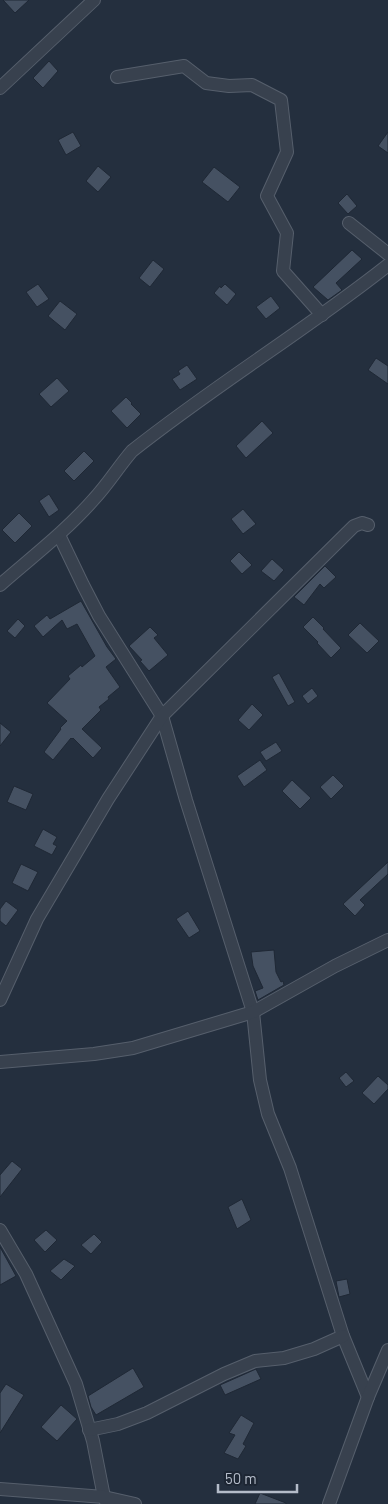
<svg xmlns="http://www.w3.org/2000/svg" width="388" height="1504" viewBox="0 0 388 1504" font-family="Barlow,sans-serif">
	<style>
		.building { fill: #455162; stroke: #1f2835 }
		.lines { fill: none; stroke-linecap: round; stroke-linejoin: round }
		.street-casing { stroke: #565f6c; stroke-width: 14 }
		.street { stroke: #38414e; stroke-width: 12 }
	</style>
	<rect width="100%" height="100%" fill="#242f3e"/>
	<g class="building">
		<polygon points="3,0 29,0 15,13"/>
		<polygon points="49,61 58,71 43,88 33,78"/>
		<polygon points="73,132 81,146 66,155 58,140"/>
		<polygon points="388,132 388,153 378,146"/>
		<polygon points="98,166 111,177 98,192 86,181"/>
		<polygon points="214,167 240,187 228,202 202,182"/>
		<polygon points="347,194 357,206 348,214 338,203"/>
		<polygon points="352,250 362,259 336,283 342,290 328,300 313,287"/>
		<polygon points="153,260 164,269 150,287 139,278"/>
		<polygon points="38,284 49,299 37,307 26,292"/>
		<polygon points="225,284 236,294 227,305 214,293 220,286 221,288"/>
		<polygon points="271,296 280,308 266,319 256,307"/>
		<polygon points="60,301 77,314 65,330 48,316"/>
		<polygon points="376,358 388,366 388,384 368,370"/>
		<polygon points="187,365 197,379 180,390 172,379 180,374 178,371"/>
		<polygon points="57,378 69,391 51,407 39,394"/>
		<polygon points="126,397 132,403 131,404 141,414 127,428 111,411"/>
		<polygon points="262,421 273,433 246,458 236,446"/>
		<polygon points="84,451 94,461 74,481 64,471"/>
		<polygon points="49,494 59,510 49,517 39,501"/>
		<polygon points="243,509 256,524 243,534 231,519"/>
		<polygon points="19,513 32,526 15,543 2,530"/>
		<polygon points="239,552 252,565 242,574 230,561"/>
		<polygon points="272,559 284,570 274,581 261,571"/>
		<polygon points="325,566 336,577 324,588 320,584 304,605 294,597"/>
		<polygon points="81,601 107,647 116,659 106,667 120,687 108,697 109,699 99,707 101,710 82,729 102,748 93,758 73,738 72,739 71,738 53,760 44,752 61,729 60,728 67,721 47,703 70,679 68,676 81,665 82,667 95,656 77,624 67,629 62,620 43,637 34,626 47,615 50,619"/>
		<polygon points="313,617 324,628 323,629 341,648 331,658 317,643 318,642 303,627"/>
		<polygon points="18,619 25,626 15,638 7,631"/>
		<polygon points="360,623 379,641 367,653 348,635"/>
		<polygon points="150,627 158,635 154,638 168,655 149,671 140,661 142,660 129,646"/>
		<polygon points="279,673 295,702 288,706 272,677"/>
		<polygon points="312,688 318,696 308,704 302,696"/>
		<polygon points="252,704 263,715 249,730 238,720"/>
		<polygon points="0,723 11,732 0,746"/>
		<polygon points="276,742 282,751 266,761 260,752"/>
		<polygon points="260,760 267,770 244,787 237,776"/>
		<polygon points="333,775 344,786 331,799 320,787"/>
		<polygon points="292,780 311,798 300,809 282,791"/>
		<polygon points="14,786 33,794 26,810 7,802"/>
		<polygon points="43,829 57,837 53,844 57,846 52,855 34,846"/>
		<polygon points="388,862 388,874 360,900 365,905 355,916 343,904"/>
		<polygon points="21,864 38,872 28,891 12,883"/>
		<polygon points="6,901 18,910 6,926 0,921 0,909"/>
		<polygon points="188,911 200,931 189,938 176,919"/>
		<polygon points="274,950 276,972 281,982 283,981 284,985 258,1000 255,991 263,988 253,966 251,952"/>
		<polygon points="346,1072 354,1081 346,1087 339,1078"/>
		<polygon points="378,1076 388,1085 388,1089 374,1104 362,1093"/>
		<polygon points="12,1161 22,1169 0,1197 0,1175"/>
		<polygon points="242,1199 251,1220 237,1229 228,1207"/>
		<polygon points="46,1230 57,1240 45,1252 34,1240"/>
		<polygon points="94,1234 102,1242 91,1254 81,1245"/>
		<polygon points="0,1247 16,1276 0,1285"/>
		<polygon points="64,1259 75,1266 61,1280 50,1271"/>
		<polygon points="347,1279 350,1294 339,1297 336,1281"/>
		<polygon points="133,1368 144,1387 96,1415 91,1407 88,1396"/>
		<polygon points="256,1369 261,1379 225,1395 220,1385"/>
		<polygon points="6,1384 24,1395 0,1433 0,1393"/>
		<polygon points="61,1405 77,1419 57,1441 41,1427"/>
		<polygon points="241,1415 254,1423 243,1444 246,1446 238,1459 224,1453 235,1435 229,1433"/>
		<polygon points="260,1493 286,1503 286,1504 255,1504"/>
	</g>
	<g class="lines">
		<g class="street-casing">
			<g id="street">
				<polyline points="117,77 184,66 206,83 229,86 252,85 281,100 287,152 267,196 287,233 283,271 322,315"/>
				<polyline points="0,88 94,0"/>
				<polyline points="349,223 388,254"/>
				<polyline points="59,535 83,585 99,616 162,716 186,800 253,1012 260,1080 268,1114 290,1168 343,1336 368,1397"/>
				<path d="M0,585C32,557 66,531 94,499C108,484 119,466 132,451C215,385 306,330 388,265"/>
				<polyline points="0,1000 37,919 108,799 162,716 354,526 362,523 368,525"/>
				<polyline points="0,1062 94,1054 133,1048 253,1012 335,966 388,940"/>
				<polyline points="0,1230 26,1274 76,1384 93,1441 104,1497 107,1504"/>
				<polyline points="89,1430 118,1424 147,1413 224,1374 255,1361 284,1358 314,1349 343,1336"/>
				<polyline points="0,1489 104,1497 135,1504"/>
				<polyline points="329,1504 368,1397 388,1350"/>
			</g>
		</g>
		<use href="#street" class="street"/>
	</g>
	<path d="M218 1484v8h79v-8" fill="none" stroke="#b4bcc9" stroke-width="2.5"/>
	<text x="225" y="1484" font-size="15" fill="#b4bcc9" stroke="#1d2633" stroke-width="4" paint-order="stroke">50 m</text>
</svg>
